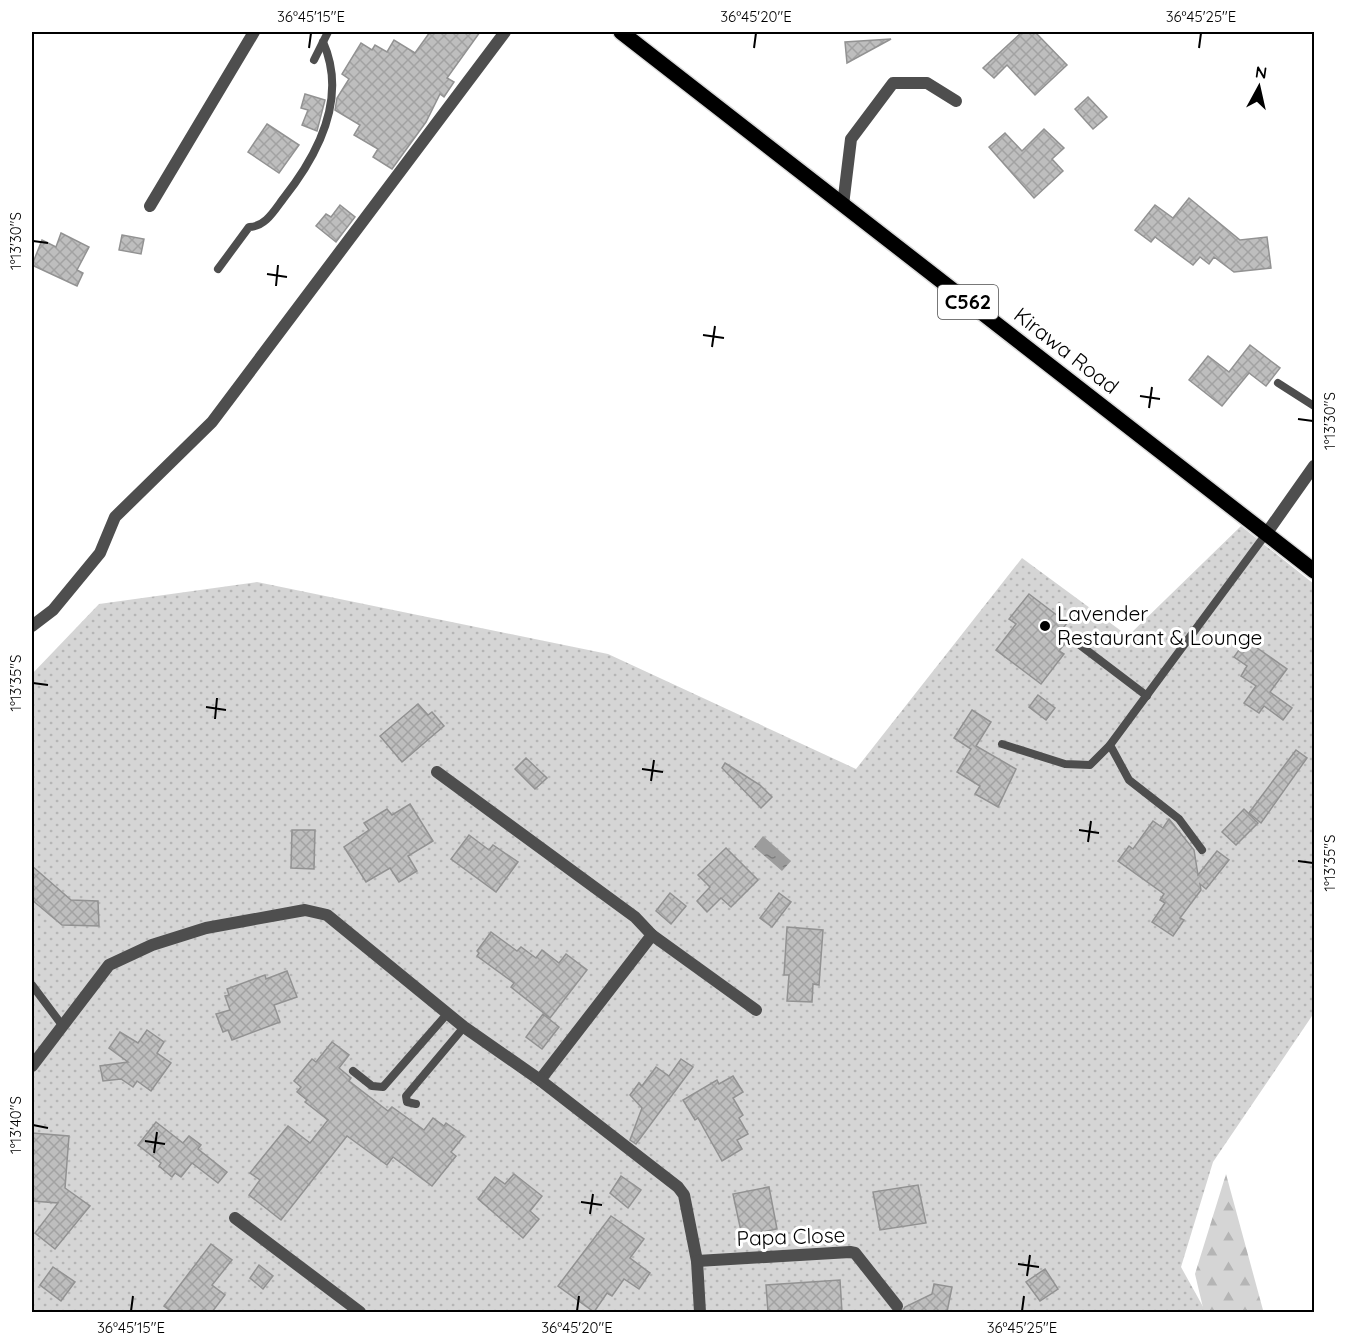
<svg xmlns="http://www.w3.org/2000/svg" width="1346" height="1344" viewBox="0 0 1346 1344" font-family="Quicksand,sans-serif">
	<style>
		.grass { fill: url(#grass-dots) }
		.forest { fill: url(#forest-firs) }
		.water { fill: url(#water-ripples) }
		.building { fill: url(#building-cross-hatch); stroke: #929292; stroke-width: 1.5 }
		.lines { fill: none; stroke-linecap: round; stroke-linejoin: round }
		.primary-casing { stroke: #dbdbdb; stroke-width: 18 }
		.service { stroke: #4e4e4e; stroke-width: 8 }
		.minor { stroke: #4e4e4e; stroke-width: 12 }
		.primary { stroke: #000; stroke-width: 15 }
		.ticks { fill: none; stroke: #000; stroke-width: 2 }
		.poi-dot { fill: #000; stroke: #fff; stroke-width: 2 }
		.labels { text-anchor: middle; stroke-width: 6; stroke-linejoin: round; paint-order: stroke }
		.shield { fill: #fff; stroke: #4c4c4c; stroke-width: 1.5 }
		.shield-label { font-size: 20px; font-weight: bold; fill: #000 }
		.street-label { font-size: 21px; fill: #000; stroke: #fff }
		.poi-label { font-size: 21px; fill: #000; stroke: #fff; text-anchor: start }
		.neatline { fill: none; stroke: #000; stroke-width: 2 }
		.ticks-label { font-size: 15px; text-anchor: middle; fill: #000 }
	</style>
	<defs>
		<pattern id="grass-dots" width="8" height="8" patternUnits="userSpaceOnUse" patternTransform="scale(1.5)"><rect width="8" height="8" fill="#d5d5d5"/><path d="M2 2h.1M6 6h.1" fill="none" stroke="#b5b5b5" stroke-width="1.8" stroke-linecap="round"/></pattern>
		<pattern id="forest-firs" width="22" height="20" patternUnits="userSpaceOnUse" patternTransform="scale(1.5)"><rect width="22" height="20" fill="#d5d5d5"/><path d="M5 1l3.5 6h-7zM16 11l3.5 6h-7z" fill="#b5b5b5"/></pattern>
		<pattern id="water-ripples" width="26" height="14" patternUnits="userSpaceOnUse" patternTransform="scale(1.5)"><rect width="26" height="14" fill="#9c9c9c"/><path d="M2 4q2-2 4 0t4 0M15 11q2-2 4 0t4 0" fill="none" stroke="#7d7d7d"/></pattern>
		<pattern id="building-cross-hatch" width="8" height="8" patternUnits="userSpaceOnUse" patternTransform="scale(1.5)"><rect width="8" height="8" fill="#bebebe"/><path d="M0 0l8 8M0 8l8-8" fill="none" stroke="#a2a2a2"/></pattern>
	</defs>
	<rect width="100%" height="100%" fill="#fff"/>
	<polygon class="grass" points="1241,526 1314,584 1314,1013 1213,1162 1181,1267 1206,1312 32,1312 32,674 99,604 257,582 608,654 856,769 1022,558 1128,636"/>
	<polygon class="forest" points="1226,1174 1263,1310 1264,1312 1204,1312 1195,1274"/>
	<polygon class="water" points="763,836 791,861 782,871 754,847"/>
	<g class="building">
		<polygon points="430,32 480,32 447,78 454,82 444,97 440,94 426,122 392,169 373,157 378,149 354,135 360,125 335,110 337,98 349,79 342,74 361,43 372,50 375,45 387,52 394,40 415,53"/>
		<polygon points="1022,32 1035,32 1067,65 1035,95 1007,65 994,78 983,68"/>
		<polygon points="891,39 847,63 845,42"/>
		<polygon points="305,94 325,100 317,131 302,125 308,110 301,108"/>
		<polygon points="1088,97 1107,117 1093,129 1075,109"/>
		<polygon points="267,124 299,145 279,173 248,152"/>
		<polygon points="1044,129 1064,148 1052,159 1063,171 1034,198 989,147 1005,133 1022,151"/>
		<polygon points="1189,198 1240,240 1267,237 1271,268 1234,272 1214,257 1209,264 1200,257 1193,265 1155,237 1151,242 1135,230 1155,205 1173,218"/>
		<polygon points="340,205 355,217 336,242 316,226 326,214 331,217"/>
		<polygon points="61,233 89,247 77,270 83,273 77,286 32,265 42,240 56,247"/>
		<polygon points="122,235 144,239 141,254 119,250"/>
		<polygon points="1250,345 1280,368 1266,386 1249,373 1222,406 1189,380 1208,356 1229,372"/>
		<polygon points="1029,594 1067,623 1058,635 1066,642 1059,651 1064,654 1041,684 996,650 1016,624 1009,619"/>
		<polygon points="1246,640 1287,669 1270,692 1292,708 1283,720 1264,706 1259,713 1244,703 1256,686 1241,676 1247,666 1234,657"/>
		<polygon points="1038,695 1055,708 1046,720 1029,707"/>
		<polygon points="418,704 428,715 432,712 444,726 402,762 380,736"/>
		<polygon points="972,710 991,722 976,746 1016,769 998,807 975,794 980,786 957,772 971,749 954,738"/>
		<polygon points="1296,750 1307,758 1261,823 1249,813"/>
		<polygon points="526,758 547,778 535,789 515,769"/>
		<polygon points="725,763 760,785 772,797 761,808 722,768"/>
		<polygon points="410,804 433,841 408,856 417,871 399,882 390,868 366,882 344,847 369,830 364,823 387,809 392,815"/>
		<polygon points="1244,809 1258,823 1236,845 1222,832"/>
		<polygon points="1169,819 1194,850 1198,875 1217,851 1229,860 1206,889 1200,884 1201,890 1180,918 1184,920 1173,936 1152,922 1165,903 1160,900 1164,894 1118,861 1129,846 1133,849 1153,821 1163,828"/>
		<polygon points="292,830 315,830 314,869 291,868"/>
		<polygon points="469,835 489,850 493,845 518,862 496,892 451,859"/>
		<polygon points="726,848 758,880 731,907 721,898 707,912 697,901 710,887 698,875"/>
		<polygon points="32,866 71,900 98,901 99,926 62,925 32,900"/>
		<polygon points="670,893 686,906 671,924 656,911"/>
		<polygon points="779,893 791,902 772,927 760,918"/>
		<polygon points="787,927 823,930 819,985 813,984 812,1002 787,1001 789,975 784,975"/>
		<polygon points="491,932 517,951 521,947 536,958 542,950 559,963 566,954 587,970 550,1018 511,987 514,983 477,956 479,953 477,951"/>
		<polygon points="287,971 297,997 274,1005 280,1022 232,1040 228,1030 223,1032 216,1014 230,1010 225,996 229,995 227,989 265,975 266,979"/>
		<polygon points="543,1014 559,1027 542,1049 526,1037"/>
		<polygon points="147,1030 164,1042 157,1053 171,1063 151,1091 137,1081 133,1087 121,1079 103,1081 100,1066 128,1062 109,1048 120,1032 138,1043"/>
		<polygon points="332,1042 349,1055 339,1068 351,1078 349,1081 388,1111 392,1107 424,1130 433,1118 444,1126 446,1123 464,1136 451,1152 456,1156 432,1186 393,1157 387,1165 347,1136 281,1220 249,1195 260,1180 250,1173 288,1126 310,1143 328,1120 305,1102 307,1100 297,1092 301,1087 294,1081 312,1059 316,1062"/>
		<polygon points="681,1059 693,1067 636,1144 630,1140 642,1108 630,1095 639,1083 642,1086 656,1067 669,1076"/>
		<polygon points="733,1076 743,1092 733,1098 743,1115 739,1118 748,1134 737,1140 742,1149 722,1161 698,1118 695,1120 683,1100 717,1080 719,1084"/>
		<polygon points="156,1122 183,1143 189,1136 201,1145 198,1149 227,1172 218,1183 192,1163 181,1177 175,1173 172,1177 159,1166 161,1163 138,1145"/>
		<polygon points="32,1133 69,1136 65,1188 90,1206 55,1249 35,1233 58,1203 32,1201"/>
		<polygon points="514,1174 542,1196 530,1211 539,1219 523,1238 478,1199 495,1177 505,1184"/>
		<polygon points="621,1176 641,1190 628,1208 610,1193"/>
		<polygon points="918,1185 926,1223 880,1230 873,1192"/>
		<polygon points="769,1187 777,1229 742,1236 733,1194"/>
		<polygon points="611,1216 644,1239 630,1258 650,1273 639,1289 624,1279 612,1296 607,1293 594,1312 558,1286"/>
		<polygon points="211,1244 232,1260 212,1285 225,1295 212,1312 172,1312 164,1306"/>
		<polygon points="259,1265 273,1276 263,1289 250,1278"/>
		<polygon points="53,1267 75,1282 61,1301 40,1285"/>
		<polygon points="1045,1269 1058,1289 1040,1301 1026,1282"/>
		<polygon points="840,1280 842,1312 768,1312 766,1285"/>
		<polygon points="934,1284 952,1287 947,1312 902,1312 905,1307 932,1294"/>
	</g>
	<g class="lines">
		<g class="primary-casing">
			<polyline id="primary" points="621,32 1314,571"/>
		</g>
		<g class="service">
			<polyline points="314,60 328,32"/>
			<path d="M218,269L249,227C265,227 274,211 283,199C318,155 348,98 323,42"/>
			<polyline points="1278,383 1314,406"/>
			<polyline points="1068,636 1147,696"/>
			<polyline points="1002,744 1065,764 1090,765 1110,745 1266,534"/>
			<polyline points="1110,745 1129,780 1179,819 1202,850"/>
			<polyline points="32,985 62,1025"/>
			<polyline points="353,1071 372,1086 383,1087 447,1014"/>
			<polyline points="416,1104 407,1102 406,1096 464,1027"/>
		</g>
		<g class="minor">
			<polyline points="843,205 851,139 893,83 927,83 956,101"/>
			<polyline points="150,206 254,32"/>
			<polyline points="1266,534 1314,466"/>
			<polyline points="32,626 53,610 100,553 115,517 212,422 505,32"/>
			<polyline points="437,772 635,917 652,935 540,1080"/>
			<polyline points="652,935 756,1010"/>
			<polyline points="32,1066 109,965 152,945 206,928 305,910 327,915 464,1027 540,1080 678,1187 684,1195 697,1261 700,1312"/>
			<polyline points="235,1218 360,1312"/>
			<polyline points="697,1261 850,1252 855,1253 897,1306"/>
		</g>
		<use href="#primary" class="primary"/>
	</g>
	<path class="ticks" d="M309,48L311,33M754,48L756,33M1199,48L1201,33M33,241L48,243M267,274L287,277M276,286L278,265M703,335L724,338M712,347L715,326M1140,396L1160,399M1149,408L1152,387M1298,419L1313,421M33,683L48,685M206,707L226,710M215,719L217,698M642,769L663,772M651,781L654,760M1079,830L1099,833M1088,842L1091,821M1298,861L1313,863M33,1125L48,1128M145,1141L165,1144M154,1153L157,1132M581,1202L602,1205M590,1214L593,1194M1018,1264L1039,1267M1027,1276L1030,1255M131,1311L133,1296M577,1311L579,1296M1022,1311L1024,1296"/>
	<circle class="poi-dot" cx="1045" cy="626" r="6"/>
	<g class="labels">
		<rect class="shield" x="938" y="285" width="60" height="34" rx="4.5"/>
		<g class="shield-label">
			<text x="968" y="309">C562</text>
		</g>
		<g class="street-label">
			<text transform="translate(1066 351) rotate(38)" y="7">Kirawa Road</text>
			<text transform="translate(791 1237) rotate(-2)" y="7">Papa Close</text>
		</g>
		<g class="poi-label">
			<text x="1057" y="621">Lavender<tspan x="1057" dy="24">Restaurant &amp; Lounge</tspan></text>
		</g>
	</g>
	<rect width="1346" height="1344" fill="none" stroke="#ffffff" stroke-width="66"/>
	<g transform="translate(1259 87) rotate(8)" stroke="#ffffff" stroke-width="4.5" paint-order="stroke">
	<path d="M0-4.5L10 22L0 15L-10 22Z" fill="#000000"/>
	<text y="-9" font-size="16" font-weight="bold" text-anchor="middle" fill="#000000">N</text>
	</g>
	<rect x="33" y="33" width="1280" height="1278" class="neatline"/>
	<g class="ticks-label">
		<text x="311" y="22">36°45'15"E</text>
		<text x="756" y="22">36°45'20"E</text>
		<text x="1201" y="22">36°45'25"E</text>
		<text transform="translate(16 241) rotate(-90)" y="5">1°13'30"S</text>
		<text transform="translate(1330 421) rotate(-90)" y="5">1°13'30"S</text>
		<text transform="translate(16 683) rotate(-90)" y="5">1°13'35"S</text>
		<text transform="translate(1330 863) rotate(-90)" y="5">1°13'35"S</text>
		<text transform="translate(16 1125) rotate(-90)" y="5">1°13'40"S</text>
		<text x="131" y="1333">36°45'15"E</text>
		<text x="577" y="1333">36°45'20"E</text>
		<text x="1022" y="1333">36°45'25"E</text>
	</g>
</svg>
